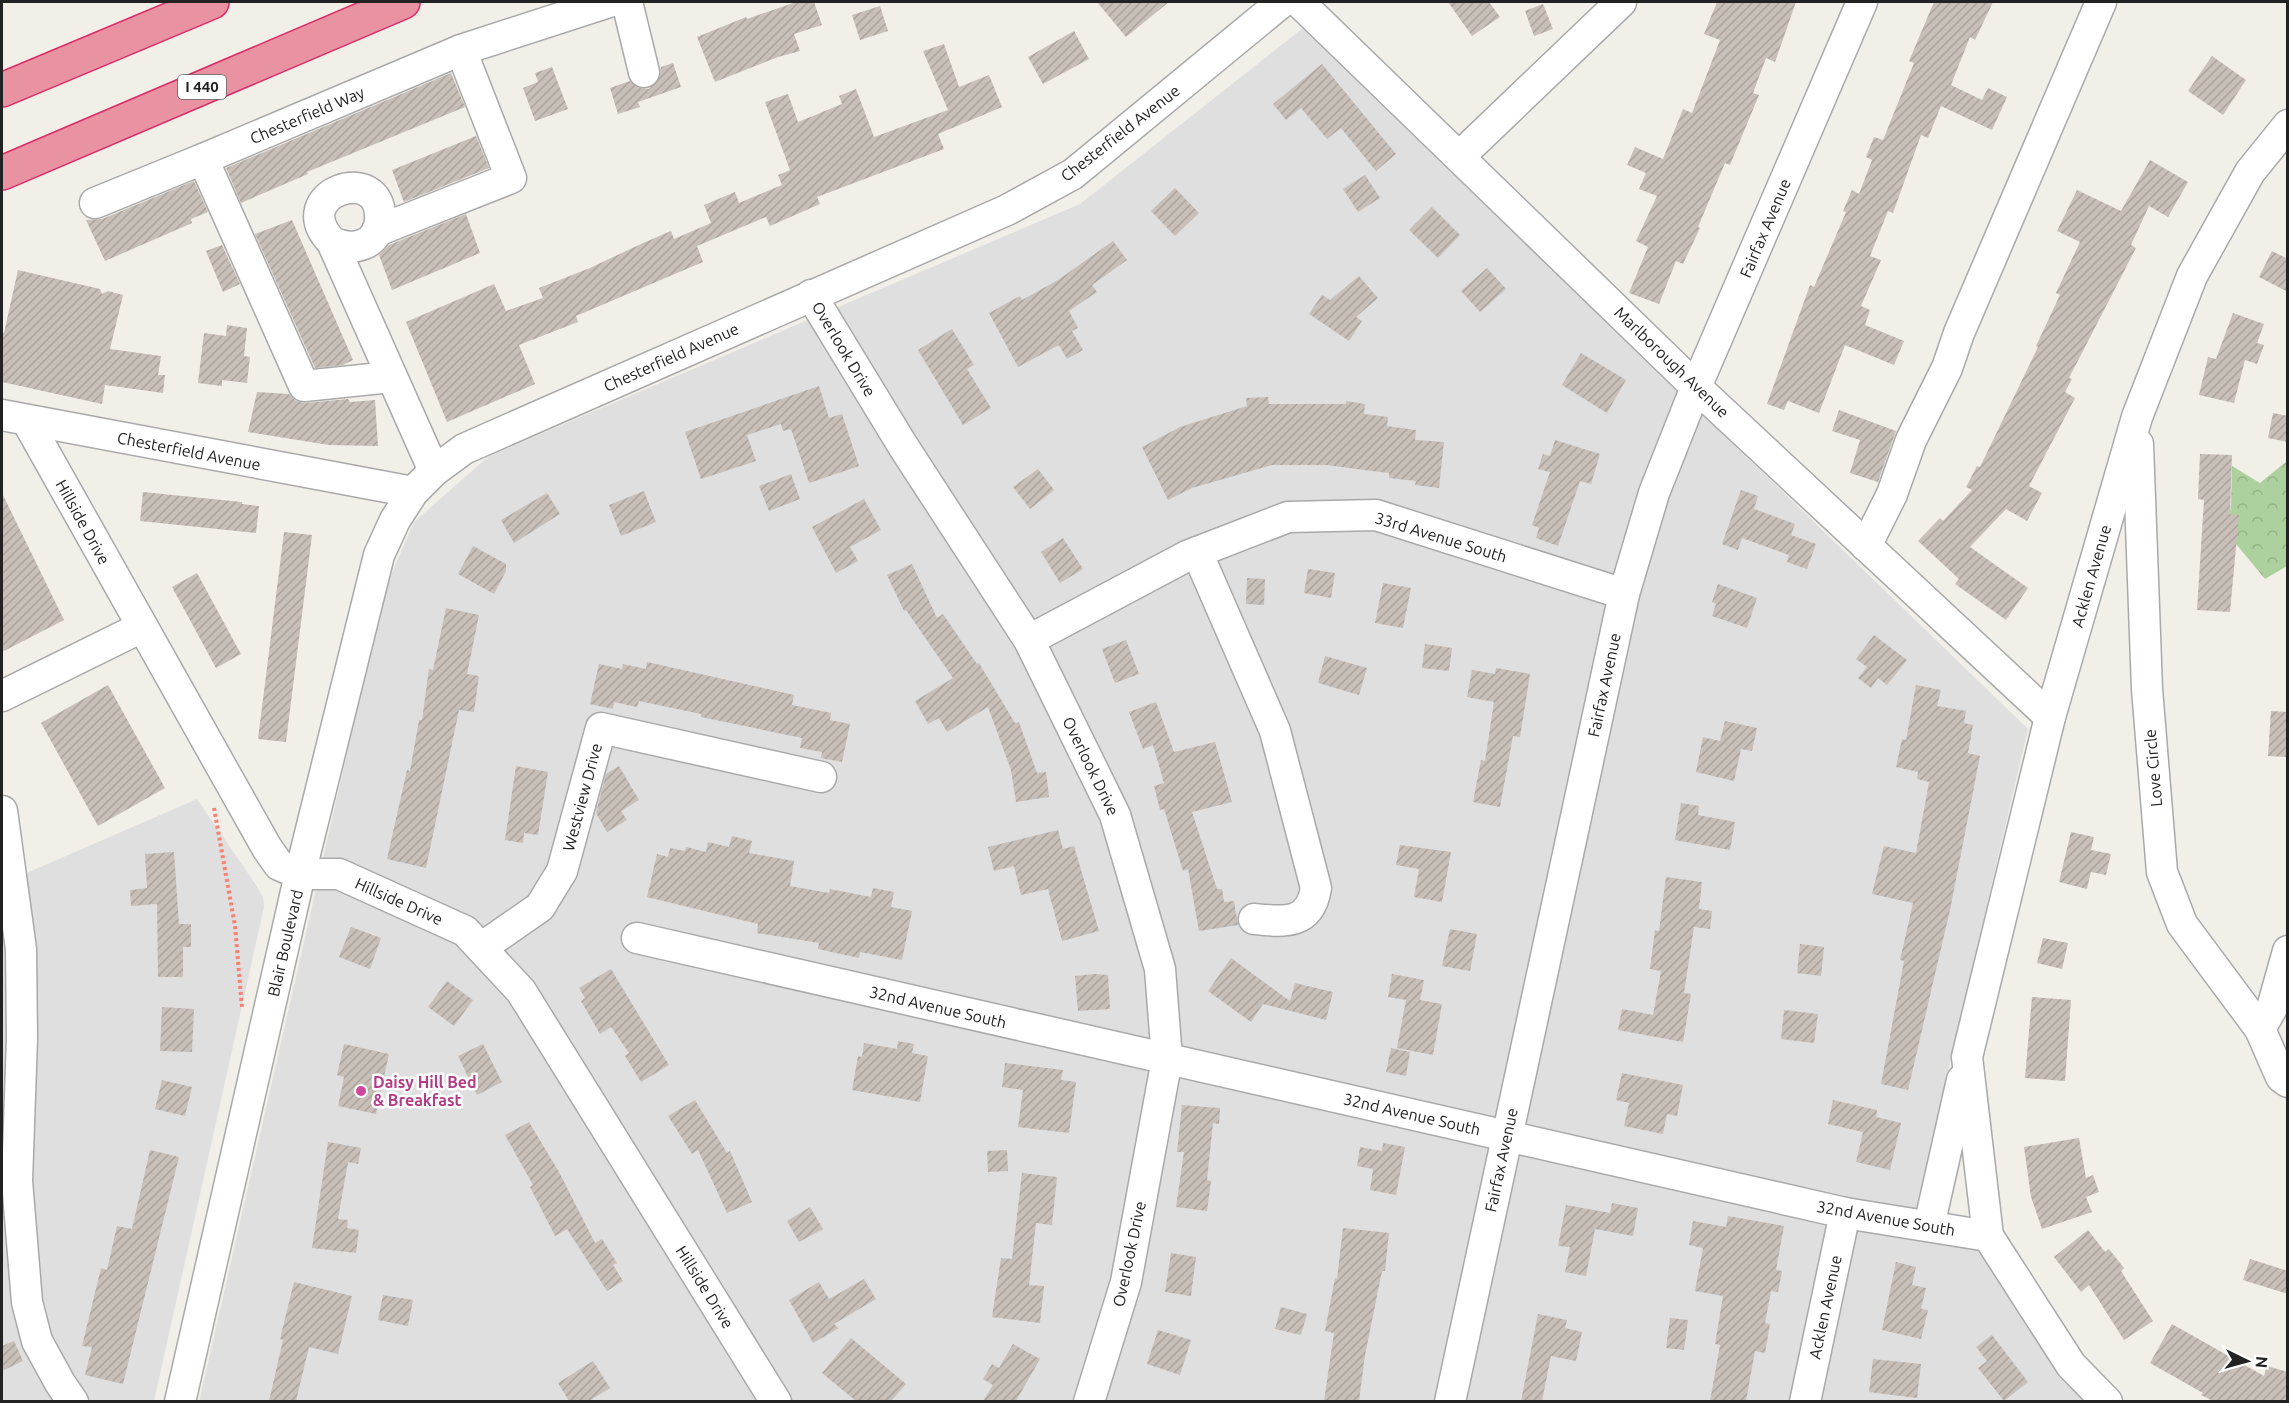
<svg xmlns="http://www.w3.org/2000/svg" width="2289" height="1403" viewBox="0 0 2289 1403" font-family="Ubuntu,sans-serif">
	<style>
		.residential { fill: #e0dfdf }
		.forest { fill: url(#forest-crowns) }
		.building { fill: url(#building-hatch) }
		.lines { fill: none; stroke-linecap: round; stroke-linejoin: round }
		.minor-casing { stroke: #a9a9a9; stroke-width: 33 }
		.highway-casing { stroke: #dc2a67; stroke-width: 36 }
		.path { stroke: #fa8072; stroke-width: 4; stroke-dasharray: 3 3; stroke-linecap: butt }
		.minor { stroke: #fff; stroke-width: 30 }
		.highway { stroke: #e892a2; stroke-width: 33 }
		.hotel-dot { fill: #d1479c; stroke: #fff; stroke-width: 2 }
		.labels { text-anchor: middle; stroke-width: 5; stroke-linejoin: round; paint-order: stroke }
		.shield { fill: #fff; stroke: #646464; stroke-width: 1.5 }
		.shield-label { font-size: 15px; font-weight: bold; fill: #222 }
		.street-label { font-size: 16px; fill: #222; stroke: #fff }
		.hotel-label { font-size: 16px; font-weight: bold; fill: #b23c85; stroke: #fff; text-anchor: start }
	</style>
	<defs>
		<pattern id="forest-crowns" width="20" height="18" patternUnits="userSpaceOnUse" patternTransform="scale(1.5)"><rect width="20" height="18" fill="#add19e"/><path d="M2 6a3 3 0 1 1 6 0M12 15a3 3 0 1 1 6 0" fill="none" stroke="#95b388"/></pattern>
		<pattern id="building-hatch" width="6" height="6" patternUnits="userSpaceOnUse" patternTransform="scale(1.5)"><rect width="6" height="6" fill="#c7bfb8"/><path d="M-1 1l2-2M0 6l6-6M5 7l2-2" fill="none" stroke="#aba49e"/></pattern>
	</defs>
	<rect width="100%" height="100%" fill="#f2efe9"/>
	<g class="residential">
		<polygon points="1303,28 2028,729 1917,1204 1914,1237 1984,1251 2089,1401 199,1402 384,591 414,522 489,456 1080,204"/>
		<polygon points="197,799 256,885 263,897 264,907 154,1401 2,1401 2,859 6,882"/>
	</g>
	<polygon class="forest" points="2287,461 2287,566 2265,579 2227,533 2231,506 2232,466 2260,483"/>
	<g class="building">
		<polygon points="796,2 814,2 822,25 794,34 800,51 778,57 715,82 697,37 746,17 747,19"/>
		<polygon points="1097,2 1169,2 1126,37"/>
		<polygon points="1448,2 1489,2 1500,17 1472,36"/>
		<polygon points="1717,2 1796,2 1775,62 1766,58 1753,93 1759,95 1730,165 1725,163 1698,227 1700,228 1683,264 1676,261 1659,304 1629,293 1648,247 1636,241 1657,196 1639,189 1646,173 1627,165 1635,147 1663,159 1683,109 1692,113 1720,40 1704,34"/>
		<polygon points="1934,2 1993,2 1975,40 1970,37 1951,85 1982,100 1988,88 2007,97 1992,130 1941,106 1928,138 1921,135 1893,213 1888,211 1870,256 1881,260 1861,306 1870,310 1865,325 1904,341 1894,365 1845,345 1819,413 1788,401 1784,410 1767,404 1810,285 1814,287 1846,212 1843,211 1852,190 1859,194 1872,160 1866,157 1874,137 1883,140 1914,63 1909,61"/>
		<polygon points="1543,4 1553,29 1534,36 1525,11"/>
		<polygon points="880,6 888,31 860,40 852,15"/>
		<polygon points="1074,31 1089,59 1043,84 1028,57"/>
		<polygon points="944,44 959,87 989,75 1002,107 938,134 944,149 817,197 820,204 770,226 766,217 697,246 703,262 576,316 578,322 519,345 535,384 447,422 406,322 494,284 506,311 543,298 539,288 590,268 643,243 671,231 674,239 711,223 704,205 735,192 739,203 782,185 778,175 790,170 765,102 788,94 798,122 842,104 839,96 856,89 874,137 948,110 923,51"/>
		<polygon points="2212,56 2246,80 2223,115 2188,91"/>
		<polygon points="673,63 681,87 638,102 640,107 618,114 610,88 630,81 639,88 649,89 660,77 661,67"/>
		<polygon points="1322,64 1396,154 1376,171 1341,128 1327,139 1301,108 1286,120 1273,104"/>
		<polygon points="552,67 568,109 535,121 523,88 538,82 535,73"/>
		<polygon points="451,73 465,107 307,172 308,174 241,203 226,168"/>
		<polygon points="476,136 489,168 404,202 392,170"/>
		<polygon points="2150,160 2188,182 2168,217 2149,206 2131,245 2136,248 2069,378 2072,379 2065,392 2075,398 2029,486 2042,493 2027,521 2006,509 1970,547 2028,588 2006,620 1955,584 1959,579 1918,541 1940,518 1943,521 1972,490 1966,487 1977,466 1980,467 2038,347 2036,346 2060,295 2056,293 2080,242 2057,231 2077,190 2121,211"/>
		<polygon points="1365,175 1380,198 1358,212 1343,189"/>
		<polygon points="194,181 208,212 191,219 192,223 105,261 86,220 102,219"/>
		<polygon points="1175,188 1199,213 1175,236 1151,211"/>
		<polygon points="1432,207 1460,235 1438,258 1409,230"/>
		<polygon points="466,214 480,253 392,290 379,255 389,245"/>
		<polygon points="292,220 353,360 343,365 315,368 255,234"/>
		<polygon points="1113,241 1127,260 1092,285 1097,292 1069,311 1078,328 1072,331 1083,350 1067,359 1059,345 1018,367 989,313 1020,296 1022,300 1058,280"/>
		<polygon points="222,245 240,284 223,292 206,251"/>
		<polygon points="2272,251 2288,259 2288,292 2259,277"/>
		<polygon points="1487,268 1506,289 1480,312 1461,291"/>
		<polygon points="18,270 100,289 102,294 108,291 123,295 110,349 161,356 158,375 165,375 163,393 105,385 102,404 2,382 2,332 4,333"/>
		<polygon points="1359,276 1378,298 1356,317 1362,321 1349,341 1309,314 1322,295 1330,300"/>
		<polygon points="2233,313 2264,324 2257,343 2264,345 2257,364 2245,360 2234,403 2199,395 2208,357 2216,359"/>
		<polygon points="227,325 247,328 244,356 250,357 247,383 222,380 222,386 198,383 204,333 226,336"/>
		<polygon points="952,329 974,365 967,369 991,408 963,425 918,350"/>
		<polygon points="1581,353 1626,380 1607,413 1562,385"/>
		<polygon points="819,386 829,418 842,414 859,466 809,483 791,429 783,431 781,424 747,435 756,461 701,479 685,432"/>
		<polygon points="257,392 289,394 296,401 305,403 348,399 350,402 375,400 378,446 329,445 248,432"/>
		<polygon points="1268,397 1269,404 1346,404 1346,401 1365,404 1364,414 1388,417 1387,426 1416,430 1415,440 1444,442 1439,488 1415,485 1416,481 1389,478 1389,473 1364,470 1327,465 1272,465 1192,488 1168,500 1142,447 1180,427 1247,406 1246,398"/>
		<polygon points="1839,410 1896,431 1878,482 1850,473 1860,440 1832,431"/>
		<polygon points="2273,413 2288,416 2288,442 2268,438"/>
		<polygon points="1555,440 1600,454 1591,484 1580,481 1558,546 1536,538 1539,528 1532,525 1550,472 1538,469 1543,454 1550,456"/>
		<polygon points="2200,454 2232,455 2230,514 2239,515 2230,612 2197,610 2204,500 2198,499"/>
		<polygon points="1038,469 1054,490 1030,509 1013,487"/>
		<polygon points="791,474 800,499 769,511 759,486"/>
		<polygon points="1741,490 1758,496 1754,509 1795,524 1791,535 1816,544 1807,569 1787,562 1789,555 1742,538 1738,550 1722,544"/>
		<polygon points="644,491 656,522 621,536 609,505"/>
		<polygon points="143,492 242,502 242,504 259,506 256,533 140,521"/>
		<polygon points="2,493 64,620 2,652"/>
		<polygon points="547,493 560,514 514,543 501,520"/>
		<polygon points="864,499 881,530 850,547 858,561 836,573 812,527"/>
		<polygon points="284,532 312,535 286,742 258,739"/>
		<polygon points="1063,538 1083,569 1060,583 1041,552"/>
		<polygon points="473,546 506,564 506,571 494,594 458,574"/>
		<polygon points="912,564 937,618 943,614 977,664 979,663 1015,723 1019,722 1037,773 1046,772 1049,797 1016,802 1011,770 988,707 947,732 939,718 928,724 915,701 953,678 906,610 904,611 887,575"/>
		<polygon points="1308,569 1335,573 1331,598 1304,593"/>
		<polygon points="197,573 241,654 216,668 172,587"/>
		<polygon points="1247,578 1265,579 1264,605 1246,604"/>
		<polygon points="1383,583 1411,588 1403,628 1375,623"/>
		<polygon points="1718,584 1757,598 1747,628 1712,616 1716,604 1712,602"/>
		<polygon points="446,608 479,615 467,674 479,676 474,712 459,710 426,868 387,859 407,770 410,771 419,720 422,720 429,669 433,670"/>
		<polygon points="1874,635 1907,660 1887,685 1878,678 1871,688 1858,678 1867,667 1856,659"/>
		<polygon points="1126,640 1139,674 1115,683 1102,649"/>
		<polygon points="1425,644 1452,648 1449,671 1422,668"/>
		<polygon points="1325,656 1367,668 1359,695 1318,683"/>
		<polygon points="647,662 794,695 792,705 831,713 830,720 850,724 842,762 821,758 822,752 800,748 802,738 701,717 701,714 639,701 637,707 614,702 613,709 590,704 599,664 622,669 623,664 646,669"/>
		<polygon points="1496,668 1530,674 1520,737 1513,736 1500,807 1473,802 1481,760 1485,761 1494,702 1467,697 1472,670 1495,674"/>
		<polygon points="108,685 165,788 98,826 41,723"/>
		<polygon points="1916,685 1941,690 1937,706 1966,711 1964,723 1973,725 1968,753 1980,756 1950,910 1908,1090 1881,1084 1904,961 1900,960 1913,903 1872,894 1884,846 1916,853 1929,782 1917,779 1918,772 1896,767 1902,739 1906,740"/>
		<polygon points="1156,702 1174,752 1215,742 1232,802 1192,812 1217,889 1222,889 1224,902 1234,901 1238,925 1199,931 1188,869 1183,871 1164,809 1160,810 1154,786 1164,783 1153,745 1143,749 1129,712"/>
		<polygon points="2271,711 2288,712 2287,757 2268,756"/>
		<polygon points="1725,721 1757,728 1752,751 1741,749 1734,781 1696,772 1703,737 1720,741"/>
		<polygon points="516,766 548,772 538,835 524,833 523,843 505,840"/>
		<polygon points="619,766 639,800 621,811 627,820 607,832 596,813 606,774"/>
		<polygon points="1681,803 1699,806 1698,815 1735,822 1730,850 1675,840"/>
		<polygon points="1058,830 1063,849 1074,846 1099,931 1062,941 1048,889 1021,895 1014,866 994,871 988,847"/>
		<polygon points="2071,832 2094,837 2091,850 2111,854 2106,875 2091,872 2087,889 2059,882"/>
		<polygon points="732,836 752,841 749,853 794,861 790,886 829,893 830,889 871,897 873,888 894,892 891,907 912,911 902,960 860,952 859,958 818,949 819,943 757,933 758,924 647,897 657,854 668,857 670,848 685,851 686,847 706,852 708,842 729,847"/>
		<polygon points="1400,845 1451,852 1442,902 1414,897 1419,869 1396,865"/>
		<polygon points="174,852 179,924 191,924 191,947 183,947 183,977 158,977 157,904 131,906 130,890 147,888 145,854"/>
		<polygon points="1666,877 1702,882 1699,909 1712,911 1710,929 1694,927 1684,993 1691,994 1683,1042 1618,1030 1622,1009 1653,1015 1661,971 1650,969 1655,930 1659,931"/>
		<polygon points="351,927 381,938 370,969 339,957"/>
		<polygon points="1450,929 1477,934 1470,971 1442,966"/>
		<polygon points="2043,938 2068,943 2062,969 2037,963"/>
		<polygon points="1800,944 1824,947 1821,976 1797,973"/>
		<polygon points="1231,958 1290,1001 1295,983 1333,992 1326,1020 1263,1004 1251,1022 1208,991"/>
		<polygon points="611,969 669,1065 641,1082 625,1056 629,1053 611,1027 600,1034 581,1001 585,998 579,988"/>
		<polygon points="1095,974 1108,975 1110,1009 1078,1011 1075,976"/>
		<polygon points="1392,974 1424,980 1420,1000 1442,1004 1433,1055 1397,1048 1406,1000 1388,997"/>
		<polygon points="447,981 473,1000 454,1026 428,1007"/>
		<polygon points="2032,997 2071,1000 2065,1081 2025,1078"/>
		<polygon points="162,1007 194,1009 192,1052 160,1051"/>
		<polygon points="1784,1010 1818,1014 1814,1043 1781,1039"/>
		<polygon points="898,1041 914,1044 912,1053 928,1056 920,1102 852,1090 858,1056 862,1057 864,1043 897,1049"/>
		<polygon points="344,1044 389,1054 376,1114 338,1106 344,1077 337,1075"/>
		<polygon points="483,1044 502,1082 477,1095 458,1056"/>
		<polygon points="1391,1048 1410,1052 1406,1076 1386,1072"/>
		<polygon points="1005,1063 1063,1070 1061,1080 1076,1082 1069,1133 1018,1127 1023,1090 1002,1087"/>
		<polygon points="1622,1073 1683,1085 1677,1116 1667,1114 1663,1134 1624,1126 1629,1103 1616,1100"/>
		<polygon points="162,1080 192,1087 185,1116 155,1109"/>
		<polygon points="695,1100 727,1153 730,1151 752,1202 727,1213 698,1150 692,1154 668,1116"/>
		<polygon points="1833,1100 1877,1110 1876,1117 1901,1123 1890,1170 1856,1162 1863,1132 1828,1124"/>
		<polygon points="1182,1105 1220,1108 1219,1124 1213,1123 1207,1180 1211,1181 1207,1211 1176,1207 1184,1152 1177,1152"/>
		<polygon points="529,1122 559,1172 595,1243 602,1239 617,1263 613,1265 623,1281 607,1291 567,1229 555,1236 530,1187 533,1185 505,1135"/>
		<polygon points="2079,1138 2086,1178 2093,1175 2099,1192 2086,1197 2092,1212 2042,1229 2031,1197 2024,1147"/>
		<polygon points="328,1142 361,1148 358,1164 348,1162 338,1219 348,1220 347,1228 359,1230 356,1253 312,1248"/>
		<polygon points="1383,1143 1405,1147 1396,1195 1370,1190 1373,1169 1357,1166 1360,1147 1382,1151"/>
		<polygon points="150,1150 179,1157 123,1384 85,1375 92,1347 82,1346 101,1268 107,1270 117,1226 132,1229"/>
		<polygon points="1007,1150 1008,1171 988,1172 987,1151"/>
		<polygon points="1022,1173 1057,1177 1052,1225 1036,1223 1029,1285 1044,1286 1040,1323 992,1317 1001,1258 1012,1259"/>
		<polygon points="1612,1203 1638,1208 1633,1236 1595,1229 1586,1276 1565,1272 1570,1247 1558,1246 1566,1205 1610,1213"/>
		<polygon points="810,1207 823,1229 799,1242 787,1221"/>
		<polygon points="1728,1216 1784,1226 1776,1270 1782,1271 1778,1292 1771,1291 1765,1323 1770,1324 1765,1353 1755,1351 1746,1401 1710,1401 1720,1345 1715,1344 1723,1296 1695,1291 1703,1248 1689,1245 1693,1221 1726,1227"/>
		<polygon points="1343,1228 1389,1233 1385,1271 1382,1271 1365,1355 1359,1401 1324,1401 1334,1333 1325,1331 1335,1278 1337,1279"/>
		<polygon points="2088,1230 2105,1252 2109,1249 2124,1268 2121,1271 2153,1321 2124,1340 2089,1285 2081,1292 2054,1257"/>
		<polygon points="1171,1253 1196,1257 1191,1296 1165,1292"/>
		<polygon points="2250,1259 2288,1271 2288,1294 2243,1280"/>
		<polygon points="1896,1262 1916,1267 1912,1285 1926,1288 1921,1309 1928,1310 1921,1339 1882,1330"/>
		<polygon points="864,1279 876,1299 834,1324 839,1328 813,1343 789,1300 819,1282 829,1299"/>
		<polygon points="294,1282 352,1296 338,1354 309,1347 296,1401 269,1401 283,1340 280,1339"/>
		<polygon points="383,1295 413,1300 408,1326 378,1320"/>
		<polygon points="1281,1307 1307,1314 1301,1335 1275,1329"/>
		<polygon points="1538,1314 1567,1320 1565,1328 1582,1332 1576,1361 1551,1356 1542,1401 1521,1401"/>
		<polygon points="1670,1318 1688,1320 1684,1350 1666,1348"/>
		<polygon points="2172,1324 2264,1376 2267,1366 2288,1372 2288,1401 2213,1401 2201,1395 2203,1393 2150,1363"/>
		<polygon points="1158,1330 1191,1340 1180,1375 1147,1364"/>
		<polygon points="1992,1335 2028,1382 2004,1401 1978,1368 1987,1361 1976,1347"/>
		<polygon points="851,1338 906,1384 891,1401 856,1401 822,1373"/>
		<polygon points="14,1341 23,1361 2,1371 2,1346"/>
		<polygon points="1013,1344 1040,1359 1016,1401 983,1401 993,1385 983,1379 992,1364 999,1368"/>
		<polygon points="1873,1359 1921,1364 1917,1398 1869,1392"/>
		<polygon points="593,1361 610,1388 589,1401 569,1401 558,1383"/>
	</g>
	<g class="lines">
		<g class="minor-casing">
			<g id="minor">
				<polyline points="627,2 644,72"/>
				<polyline points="1299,2 1696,387 2050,717"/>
				<polyline points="461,50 609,2"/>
				<polyline points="1460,156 1621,2"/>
				<polyline points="95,203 203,159"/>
				<polyline points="377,231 511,178 461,50 203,159 304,386 391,377"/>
				<path d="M332,242C352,252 379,246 380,219C383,161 285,193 332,242L434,471"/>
				<polyline points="811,295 903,446 1029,640 1115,815 1160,969 1167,1059 1126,1282 1089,1402"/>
				<polyline points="2,415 413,492"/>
				<polyline points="27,421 267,848 279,865 300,874 339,874 465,931 521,991 776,1402"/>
				<polyline points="2138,444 2147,689 2162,872 2182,924 2260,1029 2281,1077 2288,1082"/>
				<polyline points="1866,546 1892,494 1911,440 1947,368 1959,333 2101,2"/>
				<path d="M1197,552L1275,731L1316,888C1310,925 1285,922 1254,919"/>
				<polyline points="1029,640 1187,556 1288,517 1376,515 1624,594"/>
				<polyline points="2,696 142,627"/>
				<polyline points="2,811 21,949 22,1038 17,1181 27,1302 37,1341 60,1383 73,1402"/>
				<polyline points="637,938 1845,1213 1988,1236 2071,1365 2107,1402"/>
				<polyline points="481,948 540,907 562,871 601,728 821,777"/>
				<polyline points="2260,1029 2272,1008 2288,951"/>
				<polyline points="1929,1226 1962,1080"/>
				<polyline points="1988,1236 1967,1057 2050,717 2137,417 2192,276 2250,172 2288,125"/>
				<polyline points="180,1402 300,874 379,555 395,520 413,492 434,471 464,449 1007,210 1073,174 1282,2"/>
				<polyline points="1450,1402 1624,594 1654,493 1696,387 1862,2"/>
				<polyline points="1805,1402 1845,1213"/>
			</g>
		</g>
		<g class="highway-casing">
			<g id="highway">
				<polyline points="2,90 212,2"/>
				<polyline points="2,173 403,2"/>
			</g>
		</g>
		<polyline class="path" points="214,808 235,926 242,1008"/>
		<use href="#minor" class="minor"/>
		<use href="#highway" class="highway"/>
	</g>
	<circle class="hotel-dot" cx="361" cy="1091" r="6"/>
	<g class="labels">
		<rect class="shield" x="178" y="75" width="48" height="24" rx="4.5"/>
		<g class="shield-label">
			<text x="202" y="92">I 440</text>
		</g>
		<g class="street-label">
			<text transform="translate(307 115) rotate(-23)" y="6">Chesterfield Way</text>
			<text transform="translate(1120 133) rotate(-38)" y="6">Chesterfield Avenue</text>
			<text transform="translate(1765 228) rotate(-67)" y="6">Fairfax Avenue</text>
			<text transform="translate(844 349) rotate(59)" y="6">Overlook Drive</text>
			<text transform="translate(671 357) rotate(-24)" y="6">Chesterfield Avenue</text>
			<text transform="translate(1672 362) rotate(44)" y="6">Marlborough Avenue</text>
			<text transform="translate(189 451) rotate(11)" y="6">Chesterfield Avenue</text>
			<text transform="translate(83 522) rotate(61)" y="6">Hillside Drive</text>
			<text transform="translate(1441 537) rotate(17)" y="6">33rd Avenue South</text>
			<text transform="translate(2091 576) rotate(-74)" y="6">Acklen Avenue</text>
			<text transform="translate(1604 685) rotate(-78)" y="6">Fairfax Avenue</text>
			<text transform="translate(1091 766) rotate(64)" y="6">Overlook Drive</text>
			<text transform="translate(2153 768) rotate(-95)" y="6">Love Circle</text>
			<text transform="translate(582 797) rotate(-75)" y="6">Westview Drive</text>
			<text transform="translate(399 901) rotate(24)" y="6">Hillside Drive</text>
			<text transform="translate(285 943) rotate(-77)" y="6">Blair Boulevard</text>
			<text transform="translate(938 1007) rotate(13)" y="6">32nd Avenue South</text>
			<text transform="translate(1412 1114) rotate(13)" y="6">32nd Avenue South</text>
			<text transform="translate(1501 1160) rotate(-78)" y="6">Fairfax Avenue</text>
			<text transform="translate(1886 1218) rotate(10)" y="6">32nd Avenue South</text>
			<text transform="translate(1129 1254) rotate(-78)" y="6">Overlook Drive</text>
			<text transform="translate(705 1287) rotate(58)" y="6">Hillside Drive</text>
			<text transform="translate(1825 1307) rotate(-78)" y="6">Acklen Avenue</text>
		</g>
		<g class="hotel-label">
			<text x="373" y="1088">Daisy Hill Bed<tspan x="373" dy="18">&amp; Breakfast</tspan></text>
		</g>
	</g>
	<rect width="2289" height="1403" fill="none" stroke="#222222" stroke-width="6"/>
	<g transform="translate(2247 1361) rotate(95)" stroke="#ffffff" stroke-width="4.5" paint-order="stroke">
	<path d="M0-4.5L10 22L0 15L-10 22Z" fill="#222222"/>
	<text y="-9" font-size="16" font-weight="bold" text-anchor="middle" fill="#222222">N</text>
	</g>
</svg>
